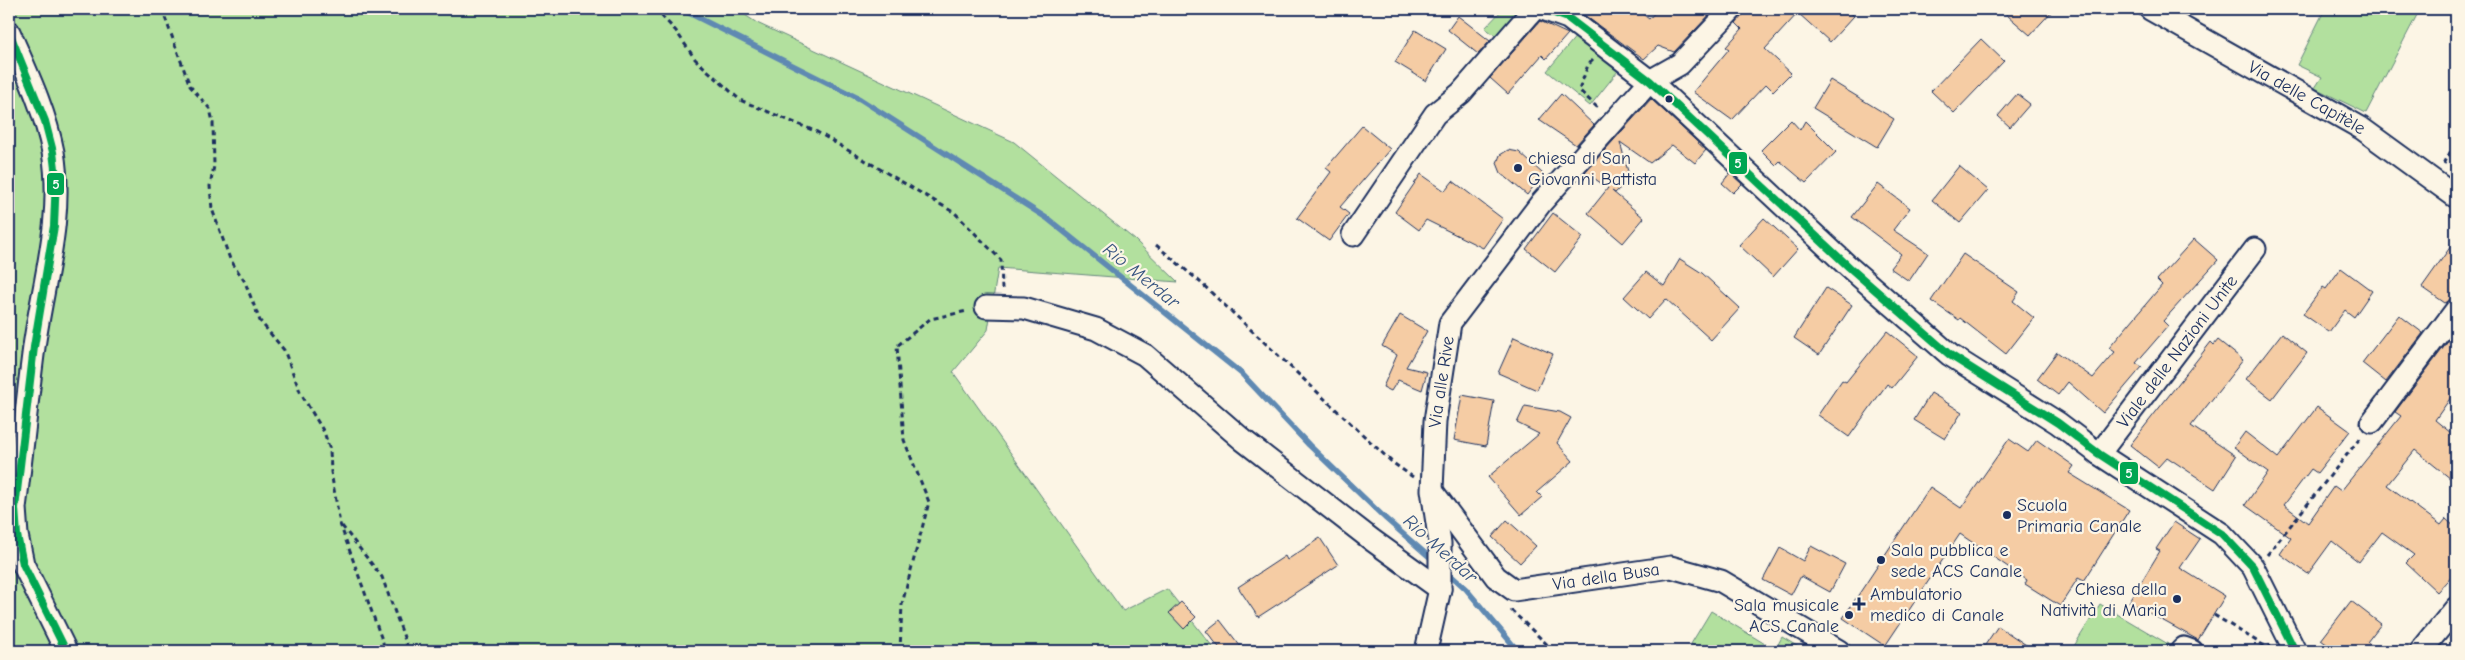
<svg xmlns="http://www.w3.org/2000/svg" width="2465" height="660" viewBox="0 0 2465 660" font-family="'Comic Neue',sans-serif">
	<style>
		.green { fill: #b2e09e; stroke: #66887e }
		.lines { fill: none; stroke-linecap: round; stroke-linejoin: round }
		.stream { stroke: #5f89b2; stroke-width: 5.5 }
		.building { fill: #f5cca4; stroke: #1b2f5e }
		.minor-casing { stroke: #1b2f5e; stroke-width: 25 }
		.path { stroke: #1b2f5e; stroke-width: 3; stroke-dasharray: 5 4; stroke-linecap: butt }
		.minor { stroke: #fcf5e5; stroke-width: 21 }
		.bus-1-casing { stroke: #fcf5e5; stroke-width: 11 }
		.bus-1 { stroke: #00a651; stroke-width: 8 }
		.bus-dot { fill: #1b2f5e; stroke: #fcf5e5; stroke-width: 2 }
		.labels { text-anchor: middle; stroke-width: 4.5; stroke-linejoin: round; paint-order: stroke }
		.street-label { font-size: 18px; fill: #1b2f5e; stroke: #fcf5e5 }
		.poi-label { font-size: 18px; fill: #1b2f5e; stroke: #fcf5e5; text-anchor: start }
		.water-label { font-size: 19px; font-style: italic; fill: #375481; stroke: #fcf5e5 }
		.line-badge { stroke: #fcf5e5; stroke-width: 2 }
		.badge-label { font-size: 14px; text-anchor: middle; font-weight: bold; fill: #fff }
	</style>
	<rect width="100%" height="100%" fill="#fcf5e5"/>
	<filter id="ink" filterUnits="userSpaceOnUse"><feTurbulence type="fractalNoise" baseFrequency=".02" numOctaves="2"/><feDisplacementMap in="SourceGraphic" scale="10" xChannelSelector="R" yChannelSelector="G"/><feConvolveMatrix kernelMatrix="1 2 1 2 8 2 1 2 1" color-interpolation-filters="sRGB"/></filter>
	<g filter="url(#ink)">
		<g class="green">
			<polygon points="9,9 736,9 757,23 1014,142 1135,240 1178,282 998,268 988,330 953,372 1123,611 1167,589 1216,651 9,651"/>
			<polygon points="1503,9 1528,9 1503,41 1485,28"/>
			<polygon points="2325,9 2410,9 2418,13 2366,113 2315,88 2322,77 2297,65"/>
			<polygon points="1577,35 1622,66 1590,106 1547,71"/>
			<polygon points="2100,604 2168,644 2164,651 2071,651"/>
			<polygon points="1711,611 1775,650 1782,637 1805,651 1690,651 1694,646 1691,644"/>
		</g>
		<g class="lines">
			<g class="stream">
				<polyline points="681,9 860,99 1048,219 1242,374 1309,445 1386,519 1434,561"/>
				<polyline points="1445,570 1466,589 1518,651"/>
			</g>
		</g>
		<g class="building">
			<polygon points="1576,9 1636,9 1649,19 1658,9 1715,9 1674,52 1658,46 1644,59"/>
			<polygon points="1744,9 1846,9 1854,16 1830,42 1798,13 1765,49 1791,73 1773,91 1766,84 1732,120 1693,92 1729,49 1726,47 1742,29 1736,23 1741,17"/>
			<polygon points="2000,9 2054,9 2030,35"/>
			<polygon points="1458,16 1490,41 1478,54 1448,30"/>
			<polygon points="1540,21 1568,34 1546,59 1542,55 1508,94 1490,78"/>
			<polygon points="1415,30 1446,49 1426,81 1395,62"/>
			<polygon points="1981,39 2004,61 1954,113 1931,91"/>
			<polygon points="1830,80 1894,119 1877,147 1813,108"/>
			<polygon points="1561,94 1594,125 1576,145 1539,120"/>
			<polygon points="2017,94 2030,104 2010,127 1998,116"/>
			<polygon points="1651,99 1706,150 1695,163 1672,145 1650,163 1620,142 1630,179 1615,193 1612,191 1644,218 1623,243 1588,213 1608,188 1585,172"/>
			<polygon points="1791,120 1800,130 1805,121 1836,152 1806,183 1780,161 1776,165 1761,150"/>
			<polygon points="1362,126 1390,149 1340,207 1349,214 1329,241 1297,218 1331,172 1326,168"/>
			<polygon points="1508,150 1519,152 1543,174 1527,195 1501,173 1497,163 1500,155"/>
			<polygon points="1959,166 1988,190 1960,223 1932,200"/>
			<polygon points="1730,173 1742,184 1733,193 1722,183"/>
			<polygon points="1421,174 1445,191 1453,181 1503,219 1483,248 1426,220 1419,230 1395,212"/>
			<polygon points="1878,184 1910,208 1893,230 1928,253 1909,281 1890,268 1901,254 1852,217"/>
			<polygon points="1553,213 1583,237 1555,272 1526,249"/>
			<polygon points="1764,218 1798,249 1773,277 1739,245"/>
			<polygon points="2194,239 2218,260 2163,321 2168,326 2136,363 2142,367 2103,413 2068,382 2058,395 2037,379 2057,352 2093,378 2115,352 2109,348 2162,285 2157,280"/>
			<polygon points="2456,239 2456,298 2445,303 2422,287"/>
			<polygon points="1963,254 2019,292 2013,301 2034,318 2006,354 1960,318 1959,320 1931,301"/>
			<polygon points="1680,259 1702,273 1740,308 1711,340 1666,299 1648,319 1624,297 1646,272 1664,286"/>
			<polygon points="2341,268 2372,291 2354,317 2345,310 2329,332 2303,314 2323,287 2326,289"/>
			<polygon points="1826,288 1852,305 1819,355 1794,338"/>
			<polygon points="1400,315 1427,331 1406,367 1427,372 1422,390 1398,380 1391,391 1383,387 1397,355 1382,346"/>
			<polygon points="2399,315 2423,333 2386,382 2362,363"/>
			<polygon points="1887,331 1918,356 1892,388 1887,384 1849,437 1818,415 1842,380 1846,382"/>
			<polygon points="2456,331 2456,390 2435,420 2456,437 2456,483 2415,450 2387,485 2441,525 2446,519 2456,528 2456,571 2437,592 2406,563 2414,555 2382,532 2359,562 2332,541 2308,574 2280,554 2291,538 2245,505 2268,472 2234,447 2245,432 2278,458 2317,407 2350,431 2317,473 2311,469 2284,505 2308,523 2334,486 2341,491 2401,416 2395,412"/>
			<polygon points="2282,333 2307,353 2272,399 2246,379"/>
			<polygon points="1514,337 1553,354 1537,390 1498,373"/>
			<polygon points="2218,340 2243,360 2191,426 2236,456 2215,489 2167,457 2158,467 2130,445 2211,342 2214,345"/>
			<polygon points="1931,393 1962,412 1945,439 1914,420"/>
			<polygon points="1462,395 1494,401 1486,446 1454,440"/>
			<polygon points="1525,406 1560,412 1571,418 1557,443 1573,461 1537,492 1542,497 1521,515 1488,477 1539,434 1517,423"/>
			<polygon points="2009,439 2028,452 2037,440 2074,466 2069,473 2129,510 2084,581 2078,578 2060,606 2025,584 2027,580 1960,534 1885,646 1843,618 1930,487 1961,508"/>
			<polygon points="1507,520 1536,546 1520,563 1492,537"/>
			<polygon points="2174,522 2200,539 2180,568 2225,596 2198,640 2129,602 2160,551 2156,549"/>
			<polygon points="1320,538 1338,565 1258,617 1238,587 1285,556 1287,560"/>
			<polygon points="1811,546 1845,564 1830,592 1801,576 1791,595 1763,580 1780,548 1803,561"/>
			<polygon points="2351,601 2381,624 2367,642 2379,651 2336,651 2321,640"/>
			<polygon points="1181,602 1196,617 1184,629 1169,613"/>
			<polygon points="1220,620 1244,651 1222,651 1206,631"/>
			<polygon points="1998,626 2035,651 1981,651"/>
		</g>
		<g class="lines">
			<g class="minor-casing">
				<g id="minor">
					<polyline points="1543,9 1568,18 1650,81 1849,267 1950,355 2058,423 2099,454 2222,534 2253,567 2295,651"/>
					<path id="s1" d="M2150,9L2361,128L2456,197"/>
					<path d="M9,32C26,71 45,110 53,152C64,218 43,282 34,347C27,400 22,454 15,508L17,535L23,564L66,651"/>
					<polyline points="1353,235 1435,114 1461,93 1534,9"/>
					<polyline points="986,307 1024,308 1096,329 1145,355 1243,440 1372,540 1440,589"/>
					<polyline points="2372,422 2456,310"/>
					<path id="s2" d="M2099,454L2255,249"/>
					<path id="s3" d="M1433,492L1496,577L1514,590L1671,567L1721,581L1839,651"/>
					<path id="s4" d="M1426,651L1440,589V543L1432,490L1435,421L1450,323L1541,203L1650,81L1680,64L1732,9"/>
					<polyline points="2181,651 2184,648 2192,651"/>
					<polyline points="2421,651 2456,608"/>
				</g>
			</g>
			<g class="path">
				<polyline points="162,9 190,86 210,109 213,122 214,166 210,186 212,209 230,259 245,282 260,321 284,350 301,394 324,432 330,450 331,472 340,524 386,651"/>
				<polyline points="655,9 676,31 695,59 740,100 817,132 955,213 1001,260 1002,289"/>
				<polyline points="1593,60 1588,65 1579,90 1599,109"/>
				<polyline points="2444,164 2456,141"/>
				<polyline points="1156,245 1200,282 1393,463 1413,477"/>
				<polyline points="342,526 382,577 409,651"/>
				<polyline points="2267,555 2361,437"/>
				<polyline points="1511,610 1554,651"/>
				<polyline points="2214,615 2263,645 2271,646"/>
				<polyline points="900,651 902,604 929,502 904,440 897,346 930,319 967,311"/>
			</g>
			<use href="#minor" class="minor"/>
			<g class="bus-1-casing">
				<g id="bus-1">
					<polyline points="1543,9 1568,18 1650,81 1849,267 1950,355 2058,423 2099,454 2222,534 2253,567 2295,651"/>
					<polyline points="9,32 45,121 53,152 56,177 54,226 34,347 15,508 17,535 23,564 66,651"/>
				</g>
			</g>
			<use href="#bus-1" class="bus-1"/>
		</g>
	</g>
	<g class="bus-dot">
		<circle cx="1669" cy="99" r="4.5"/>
		<circle cx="1518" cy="168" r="5"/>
		<circle cx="2007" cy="515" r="5"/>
		<circle cx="1881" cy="560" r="5"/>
		<circle cx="2177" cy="599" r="5"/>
		<path d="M1856.5 596.5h5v5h5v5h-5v5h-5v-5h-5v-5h5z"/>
		<circle cx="1849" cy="615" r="5"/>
	</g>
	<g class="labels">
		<g class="street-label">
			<text dy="6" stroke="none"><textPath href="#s1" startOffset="180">Via delle Capitèle</textPath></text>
			<text dy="6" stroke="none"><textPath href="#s2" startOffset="129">Viale delle Nazioni Unite</textPath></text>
			<text dy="6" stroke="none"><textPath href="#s4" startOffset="272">Via alle Rive</textPath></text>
			<text dy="6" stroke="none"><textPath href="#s3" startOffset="221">Via della Busa</textPath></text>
		</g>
		<g class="poi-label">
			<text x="1528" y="164">chiesa di San<tspan x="1528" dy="21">Giovanni Battista</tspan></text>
			<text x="2017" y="511">Scuola<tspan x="2017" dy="21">Primaria Canale</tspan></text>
			<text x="1891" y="556">Sala pubblica e<tspan x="1891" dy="21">sede ACS Canale</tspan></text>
			<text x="2167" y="595" text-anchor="end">Chiesa della<tspan x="2167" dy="21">Natività di Maria</tspan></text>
			<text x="1870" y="600">Ambulatorio<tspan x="1870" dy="21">medico di Canale</tspan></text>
			<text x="1839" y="611" text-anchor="end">Sala musicale<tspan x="1839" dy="21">ACS Canale</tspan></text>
		</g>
		<g class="water-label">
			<text transform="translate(1142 275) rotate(39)" y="7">Rio Merdar</text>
			<text transform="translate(1441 548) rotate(42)" y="7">Rio Merdar</text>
		</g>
	</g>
	<g class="line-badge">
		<rect x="1728" y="151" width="20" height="24" rx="5" fill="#00a651"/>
		<rect x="46" y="172" width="19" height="24" rx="5" fill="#00a651"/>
		<rect x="2119" y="461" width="20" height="24" rx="5" fill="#00a651"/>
	</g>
	<g class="badge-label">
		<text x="1738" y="168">5</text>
		<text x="56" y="189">5</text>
		<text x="2129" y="478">5</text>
	</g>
	<rect width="2465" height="660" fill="none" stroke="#fcf5e5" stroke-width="30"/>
	<rect x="15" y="15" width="2435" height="630" fill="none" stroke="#1b2f5e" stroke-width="2" filter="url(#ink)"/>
</svg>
